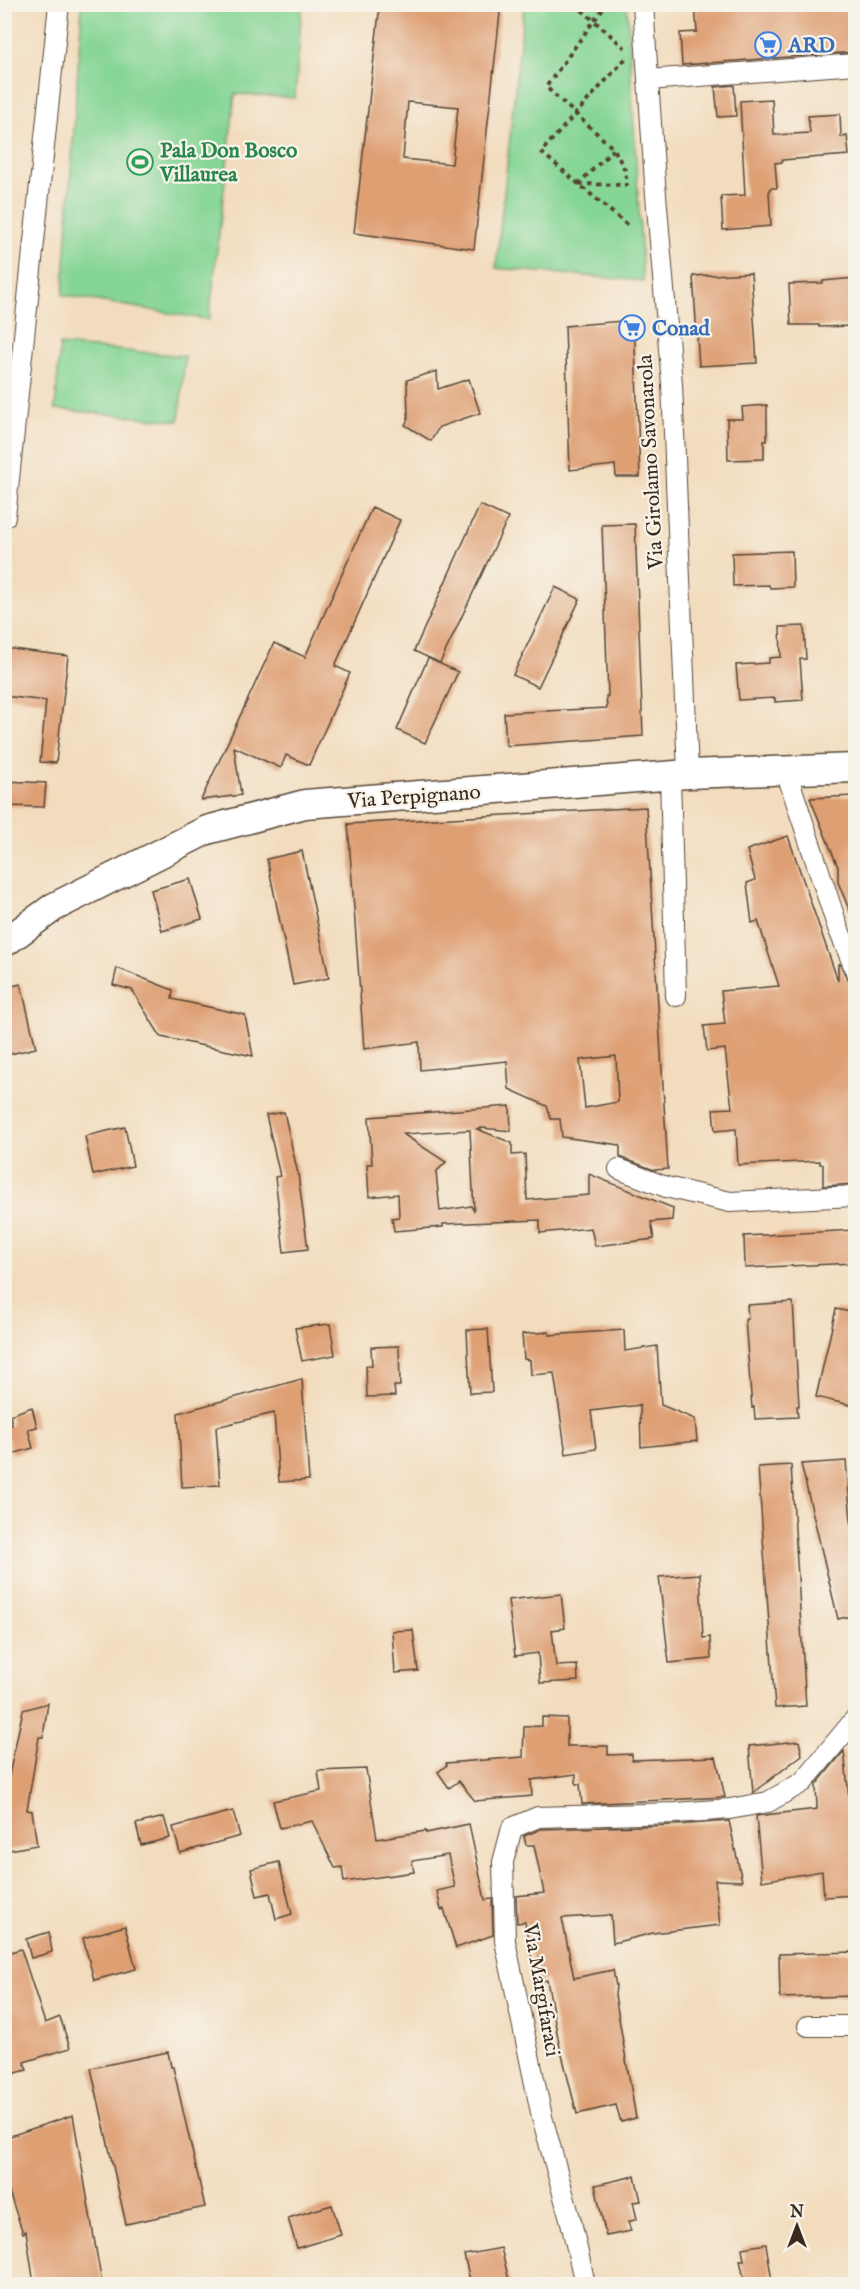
<svg xmlns="http://www.w3.org/2000/svg" width="860" height="2289" viewBox="0 0 860 2289" font-family="'IM FELL English',serif">
	<style>
		.green { fill: #85d595; stroke: #60805a; stroke-width: 1.5 }
		.building { fill: #de9f73; fill-rule: evenodd }
		.lines { fill: none; stroke-linecap: round; stroke-linejoin: round }
		.street-casing { stroke: #564536; stroke-width: 22 }
		.secondary-casing { stroke: #564536; stroke-width: 31 }
		.path { stroke: #564536; stroke-width: 4; stroke-dasharray: 4.5 4.5; stroke-linecap: butt }
		.street { stroke: #fff; stroke-width: 20 }
		.secondary { stroke: #fff; stroke-width: 28 }
		.labels { text-anchor: middle; stroke-width: 4.5; stroke-linejoin: round; paint-order: stroke }
		.shop-label { font-size: 21px; font-weight: bold; fill: #366cbe; stroke: #f7f3e8; text-anchor: start }
		.leisure-label { font-size: 21px; font-weight: bold; fill: #27864d; stroke: #f7f3e8; text-anchor: start }
		.street-label { font-size: 21px; fill: #3b2a1e; stroke: #f7f3e8 }
	</style>
	<rect width="100%" height="100%" fill="#f7f3e8"/>
	<filter id="ink" filterUnits="userSpaceOnUse"><feTurbulence type="fractalNoise" baseFrequency=".0167" numOctaves="2"/><feDisplacementMap in="SourceGraphic" scale="12" xChannelSelector="R" yChannelSelector="G"/><feConvolveMatrix kernelMatrix="1 2 1 2 8 2 1 2 1" color-interpolation-filters="sRGB"/></filter>
	<filter id="wash" filterUnits="userSpaceOnUse"><feTurbulence type="fractalNoise" baseFrequency=".008" numOctaves="4" result="noise"/><feDisplacementMap in="SourceGraphic" scale="24" xChannelSelector="R" yChannelSelector="G"/><feGaussianBlur stdDeviation="1.35" result="paint"/><feColorMatrix in="noise" values="0 0 0 0 0 0 0 0 0 0 0 0 0 0 0 0 0 1.4 0 .05"/><feComposite in="paint" operator="in"/></filter>
	<g filter="url(#wash)">
		<rect width="100%" height="100%" fill="#f2dcbd"/>
		<g class="green">
			<polygon points="294,4 302,6 295,98 235,94 209,320 63,295 82,5"/>
			<polygon points="524,5 627,5 643,281 496,268"/>
			<polygon points="60,345 185,356 179,421 55,409"/>
		</g>
		<g id="blocks">
			<g class="building">
				<path d="M380,4H501L474,249L354,233ZM408,102L458,107L452,164L403,159Z"/>
				<polygon points="695,4 855,4 855,52 682,65 680,33 697,32"/>
				<polygon points="734,85 736,116 718,117 715,87"/>
				<polygon points="772,99 774,135 810,133 808,116 840,114 841,137 847,136 849,155 782,160 782,162 775,163 777,188 770,188 770,191 769,192 771,226 723,230 721,196 745,195 740,101"/>
				<polygon points="751,273 757,363 699,366 693,276"/>
				<polygon points="855,278 854,326 819,327 819,325 791,325 789,284 823,283 823,281"/>
				<polygon points="634,320 640,477 616,477 615,465 570,470 565,326"/>
				<polygon points="437,371 438,389 469,379 480,413 439,427 431,441 405,425 408,419 407,380"/>
				<polygon points="767,405 767,441 764,441 764,459 728,460 727,419 743,419 742,407"/>
				<polygon points="480,505 508,518 440,663 414,651"/>
				<polygon points="372,507 400,520 335,666 350,673 309,765 286,755 281,768 234,747 241,795 201,800 274,643 305,657"/>
				<polygon points="635,524 643,736 506,746 504,713 607,708 606,696 608,696 602,525"/>
				<polygon points="792,551 793,587 770,588 769,585 733,586 732,553"/>
				<polygon points="555,587 580,599 538,687 513,675"/>
				<polygon points="804,626 806,659 800,659 803,700 775,702 775,698 739,700 736,665 769,663 769,658 781,657 780,627"/>
				<polygon points="4,648 68,656 56,763 40,762 46,701 4,696"/>
				<polygon points="428,658 458,672 425,743 397,730"/>
				<polygon points="4,781 46,783 44,807 4,806"/>
				<polygon points="855,796 855,924 838,882 838,867 810,798"/>
				<path d="M646,807L668,1169L654,1170L620,1157V1145L562,1137L560,1119H551L547,1106L509,1089L507,1061L420,1070L419,1042L364,1049L348,824ZM616,1056L618,1102L585,1108L580,1060Z"/>
				<polygon points="788,836 838,981 838,964 840,964 848,980 855,983 855,1184 823,1186 823,1164 820,1164 820,1161 738,1165 736,1129 715,1131 713,1109 732,1108 725,1049 707,1051 704,1026 725,1024 721,991 779,986 758,921 752,923 747,883 755,880 747,850"/>
				<polygon points="302,851 329,978 293,985 267,859"/>
				<polygon points="190,879 202,919 162,931 151,890"/>
				<polygon points="117,968 173,990 172,999 245,1015 253,1056 161,1037 132,990 113,985"/>
				<polygon points="21,984 36,1048 10,1054 4,1034 4,988"/>
				<path d="M510,1106L511,1131L482,1128L477,1129L512,1143V1155L525,1154L527,1200L589,1195V1174L673,1208L672,1220L651,1222L654,1239L595,1246L591,1228L540,1233V1220L443,1224V1227L394,1231L392,1218L399,1217L398,1194L369,1197L367,1164H372L369,1117ZM470,1130L474,1211L471,1206L440,1211L436,1172L446,1162L403,1134Z"/>
				<polygon points="284,1112 298,1174 308,1249 284,1252 275,1177 280,1176 266,1115"/>
				<polygon points="125,1127 133,1166 93,1175 85,1136"/>
				<polygon points="855,1230 855,1263 745,1268 744,1236"/>
				<polygon points="793,1302 799,1406 797,1406 798,1417 755,1419 754,1407 752,1408 745,1319 748,1319 747,1305"/>
				<polygon points="836,1309 855,1313 855,1379 850,1405 816,1397"/>
				<polygon points="330,1324 335,1355 302,1361 295,1328"/>
				<polygon points="488,1329 492,1392 470,1393 467,1330"/>
				<polygon points="624,1330 625,1351 657,1346 661,1405 695,1419 697,1441 641,1447 640,1405 591,1411 596,1449 566,1454 554,1373 531,1375 530,1360 524,1359 522,1334 549,1332 549,1335"/>
				<polygon points="399,1346 400,1386 394,1386 395,1396 367,1397 366,1366 372,1366 371,1347"/>
				<polygon points="302,1379 309,1480 279,1482 274,1413 216,1427 220,1485 182,1487 178,1413"/>
				<polygon points="32,1407 37,1427 28,1429 33,1448 12,1454 5,1427 12,1425 10,1415"/>
				<polygon points="846,1461 855,1569 855,1615 838,1619 801,1464"/>
				<polygon points="791,1465 806,1706 775,1708 758,1467"/>
				<polygon points="700,1574 703,1638 710,1637 711,1659 669,1663 659,1577"/>
				<polygon points="561,1594 565,1628 552,1630 556,1666 577,1665 578,1681 540,1683 538,1653 515,1656 508,1600"/>
				<polygon points="413,1630 418,1671 395,1673 392,1631"/>
				<polygon points="48,1703 43,1737 39,1737 27,1810 32,1811 37,1845 4,1851 4,1780 8,1780 23,1710"/>
				<polygon points="542,1717 567,1718 567,1746 608,1746 608,1755 632,1754 632,1760 716,1757 725,1797 582,1804 580,1784 576,1784 576,1774 531,1780 532,1796 475,1801 459,1781 449,1788 438,1772 447,1765 446,1763 523,1757 524,1727 542,1726"/>
				<polygon points="799,1741 802,1755 753,1793 749,1746"/>
				<polygon points="844,1751 850,1806 855,1805 855,1895 824,1897 822,1871 762,1881 756,1816 817,1809 816,1785"/>
				<polygon points="366,1769 377,1839 426,1831 426,1833 469,1824 485,1900 492,1899 493,1935 456,1948 444,1909 441,1910 437,1891 455,1887 448,1855 412,1861 414,1872 344,1882 342,1867 335,1868 312,1821 280,1828 273,1801 321,1791 318,1771"/>
				<polygon points="233,1811 240,1836 180,1853 173,1827"/>
				<polygon points="164,1817 170,1838 141,1845 136,1824"/>
				<polygon points="729,1821 742,1881 715,1880 720,1925 653,1933 613,1943 611,1915 562,1918 574,1978 613,1970 616,1986 615,1995 636,2118 621,2122 616,2105 577,2114 559,2043 547,1980 536,1982 525,1922 517,1923 516,1896 544,1893 534,1845 526,1845 524,1836 541,1829 677,1825"/>
				<polygon points="279,1862 292,1914 276,1919 270,1893 257,1896 251,1869"/>
				<polygon points="125,1926 136,1969 94,1980 83,1938"/>
				<polygon points="49,1932 52,1952 31,1958 26,1939"/>
				<polygon points="21,1949 45,2023 60,2017 70,2048 24,2062 27,2070 12,2074 4,2070 4,1954"/>
				<polygon points="855,1952 855,1996 780,1998 779,1954"/>
				<polygon points="168,2052 171,2067 173,2067 205,2207 126,2224 91,2068"/>
				<polygon points="73,2115 102,2284 34,2284 26,2231 23,2233 4,2177 4,2138"/>
				<polygon points="635,2176 641,2201 633,2202 637,2219 628,2222 631,2231 606,2236 595,2185"/>
				<polygon points="332,2205 341,2235 297,2248 288,2218"/>
				<polygon points="766,2244 772,2281 745,2284 740,2260 744,2260 742,2248"/>
				<polygon points="501,2248 510,2284 471,2284 464,2255"/>
			</g>
		</g>
	</g>
	<g filter="url(#ink)">
		<use href="#blocks" fill-opacity="0" stroke="#564536" stroke-width="1.5"/>
		<g class="lines">
			<g class="street-casing">
				<g id="street">
					<polyline points="643,4 655,183 672,384 688,774"/>
					<polyline points="648,80 856,64"/>
					<polyline points="5,517 59,4"/>
					<polyline points="786,771 838,928 856,971"/>
					<polyline points="670,776 676,996"/>
					<polyline points="619,1169 666,1187 730,1202 856,1196"/>
					<polyline points="808,2026 856,2026"/>
					<polyline points="585,2284 571,2222 542,2117 505,1941 503,1862 512,1828 538,1817 676,1813 730,1809 768,1802 803,1782 856,1718"/>
				</g>
			</g>
			<g class="secondary-casing">
				<polyline id="secondary" points="4,943 54,907 207,830 305,804 688,774 856,768"/>
			</g>
			<g class="path">
				<polyline points="575,4 625,48"/>
				<polyline points="578,184 614,149 546,87 606,4"/>
				<polyline points="579,184 627,185 625,170 614,149"/>
				<polyline points="627,225 541,152 628,56"/>
			</g>
			<use href="#street" class="street"/>
			<use href="#secondary" class="secondary"/>
		</g>
	</g>
	<defs>
		<g id="supermarket-ring" transform="scale(1.35)"><circle r="9.5" fill="#f7f3e8" stroke="#3f7fe0" stroke-width="1.5"/><path d="M-6-5.5h2.5l.6 2H6L4.5 2H-2.5L-4.4-4H-6ZM-1.5 3.2a1.3 1.3 0 1 0 .1 0ZM3 3.2a1.3 1.3 0 1 0 .1 0Z" fill="#3f7fe0"/></g>
		<g id="stadium-ring" transform="scale(1.35)"><circle r="9.5" fill="#f7f3e8" stroke="#2e9e5b" stroke-width="1.5"/><path d="M0-5a6.5 5 0 1 0 0 10a6.5 5 0 1 0 0-10ZM-3.5-1.8h7v3.6h-7Z" fill="#2e9e5b"/></g>
	</defs>
	<g fill-rule="evenodd">
		<use href="#supermarket-ring" x="768" y="45"/>
		<use href="#stadium-ring" x="140" y="162"/>
		<use href="#supermarket-ring" x="632" y="328"/>
	</g>
	<g class="labels">
		<g class="shop-label">
			<text x="788" y="52">ARD</text>
			<text x="652" y="335">Conad</text>
		</g>
		<g class="leisure-label">
			<text x="160" y="157">Pala Don Bosco<tspan x="160" dy="24">Villaurea</tspan></text>
		</g>
		<g class="street-label">
			<text transform="translate(650 462) rotate(-93)" y="7">Via Girolamo Savonarola</text>
			<text transform="translate(414 796) rotate(-4)" y="7">Via Perpignano</text>
			<text transform="translate(542 1990) rotate(80)" y="7">Via Margifaraci</text>
		</g>
	</g>
	<rect width="860" height="2289" fill="none" stroke="#f7f3e8" stroke-width="24"/>
	<g transform="translate(797 2226)" stroke="#f7f3e8" stroke-width="4.5" paint-order="stroke">
	<path d="M0-4.5L10 22L0 15L-10 22Z" fill="#3b2a1e"/>
	<text y="-9" font-size="16" font-weight="bold" text-anchor="middle" fill="#3b2a1e">N</text>
	</g>
</svg>
